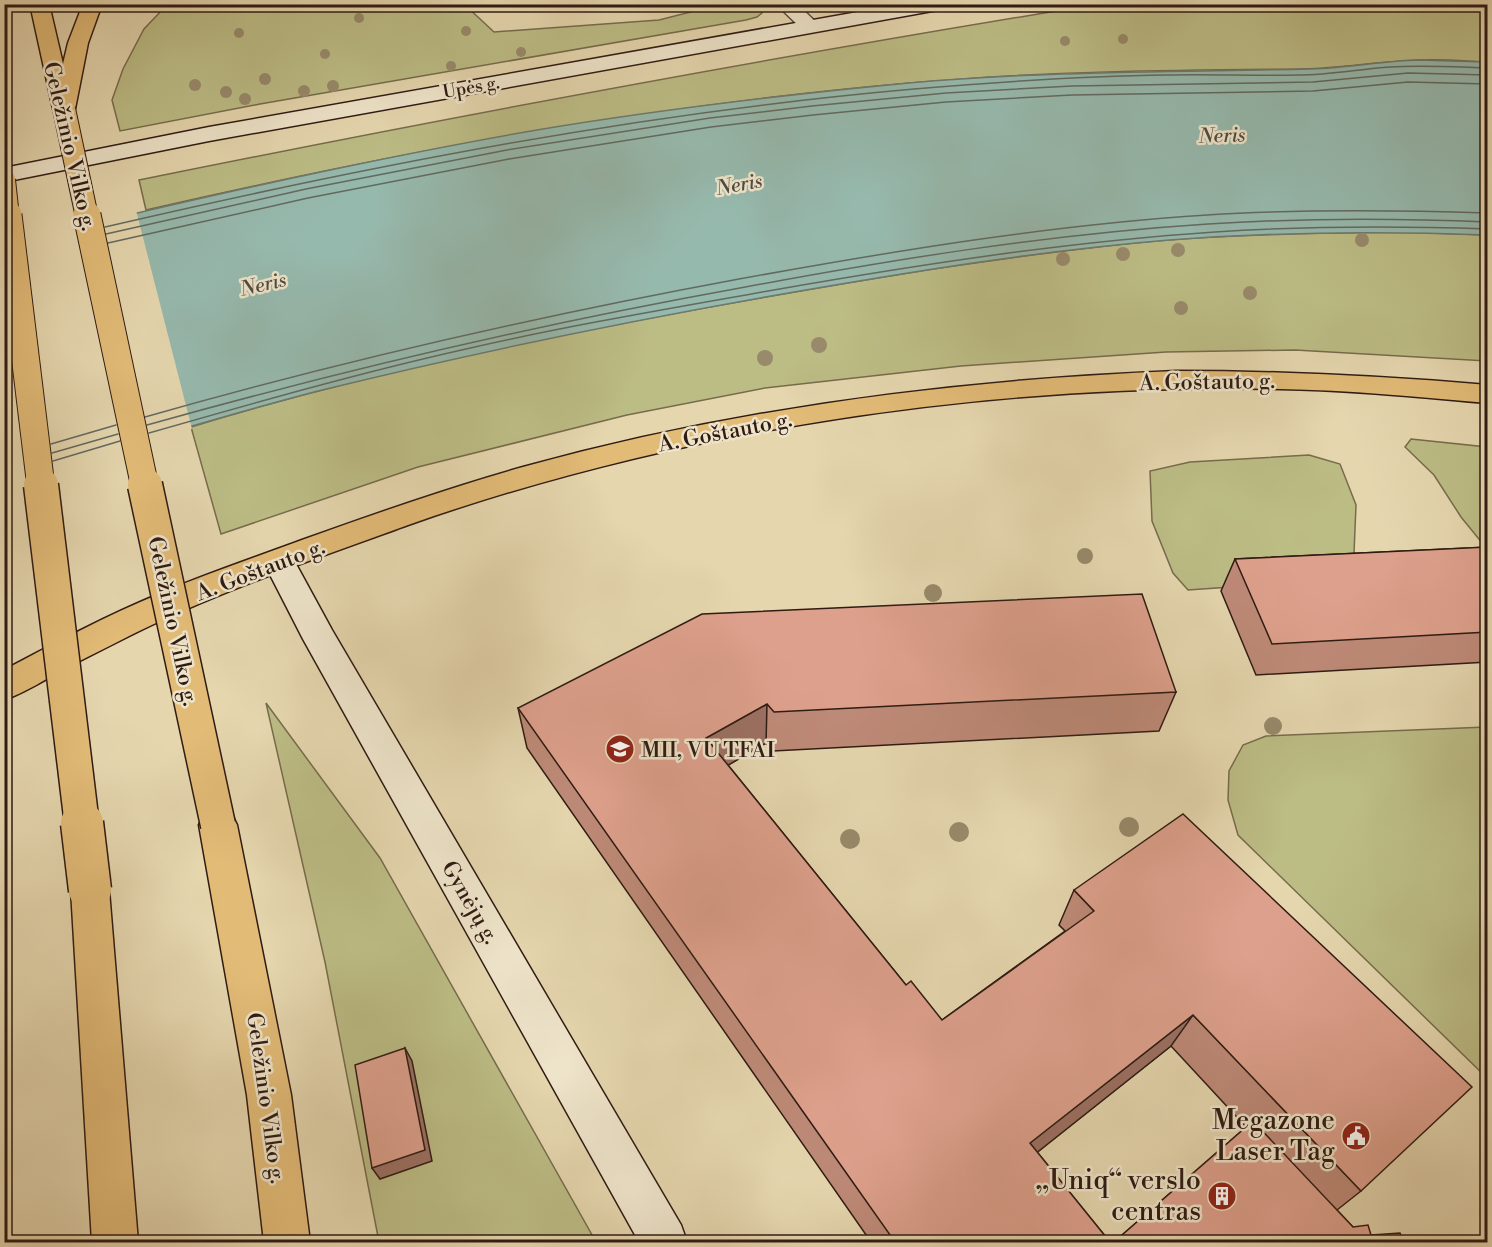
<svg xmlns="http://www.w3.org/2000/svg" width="1492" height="1247" viewBox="0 0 1492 1247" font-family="'Libre Bodoni',serif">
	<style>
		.green { fill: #bcbc85; stroke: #766c4c; stroke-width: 1.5 }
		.water { fill: #96b9ad; stroke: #6d7a6f; stroke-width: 1.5 }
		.pier { fill: #e5d6ae }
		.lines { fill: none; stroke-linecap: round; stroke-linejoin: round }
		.shore { stroke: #626a60; stroke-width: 1.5 }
		.street-casing { stroke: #5c4a3a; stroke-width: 3 }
		.secondary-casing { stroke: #2f1b13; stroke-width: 3 }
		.primary-casing { stroke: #2f1b13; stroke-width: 3 }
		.highway-casing { stroke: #2f1b13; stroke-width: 3 }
		.street { fill: #eee4ca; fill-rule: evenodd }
		.secondary { fill: #eee4ca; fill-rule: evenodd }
		.primary { fill: #e2bb77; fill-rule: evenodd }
		.highway { fill: #e2bb77; fill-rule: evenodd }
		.highway-bridge-far3-casing { stroke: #2f1b13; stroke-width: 24; stroke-linecap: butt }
		.highway-bridge-far2-casing { stroke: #2f1b13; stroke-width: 29; stroke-linecap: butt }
		.highway-bridge-far1-casing { stroke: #2f1b13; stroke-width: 37; stroke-linecap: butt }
		.highway-bridge-casing { stroke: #2f1b13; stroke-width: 45; stroke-linecap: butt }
		.highway-bridge-far3 { stroke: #e2bb77; stroke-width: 22 }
		.highway-bridge-far2 { stroke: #e2bb77; stroke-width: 27 }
		.highway-bridge-far1 { stroke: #e2bb77; stroke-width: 34 }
		.highway-bridge { stroke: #e2bb77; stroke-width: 42 }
		.tree { fill: #988a6b }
		.wall { fill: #be8a78; stroke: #2f1b13; stroke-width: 1.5 }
		.shaded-wall { fill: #9b7062; stroke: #2f1b13; stroke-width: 1.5 }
		.building { fill: #dda08c; stroke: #2f1b13; stroke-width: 1.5 }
		.labels { text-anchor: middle; stroke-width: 5; stroke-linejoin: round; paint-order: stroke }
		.far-street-label { font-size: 18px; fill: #2f1b13; stroke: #eee4ca }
		.far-water-label { font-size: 20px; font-style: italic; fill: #4e4a41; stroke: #eee4ca }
		.street-label { font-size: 22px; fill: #2f1b13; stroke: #eee4ca }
		.poi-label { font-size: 22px; fill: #2f1b13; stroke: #eee4ca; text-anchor: start }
		.near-poi-label { font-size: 27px; fill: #2f1b13; stroke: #eee4ca; text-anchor: end }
	</style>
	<rect width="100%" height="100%" fill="#e5d6ae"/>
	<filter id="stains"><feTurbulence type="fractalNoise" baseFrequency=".00333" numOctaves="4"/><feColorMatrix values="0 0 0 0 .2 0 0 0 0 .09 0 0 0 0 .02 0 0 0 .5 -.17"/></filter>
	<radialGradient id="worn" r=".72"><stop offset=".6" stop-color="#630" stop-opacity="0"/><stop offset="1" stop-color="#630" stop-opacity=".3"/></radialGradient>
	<g class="green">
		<polygon points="162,5 465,5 494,32 659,20 718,5 757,5 761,8 762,13 757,17 746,20 260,104 120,131 112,100 123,69 144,29 163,9"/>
		<path d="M1093,5H1487V62C1465,61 1442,59 1420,60C1381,61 1343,68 1304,69C1173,70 1042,71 910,83C653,105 398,152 146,210L139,180C455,116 773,57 1093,5Z"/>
		<path d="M1403,232L1487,235V361L1295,350L1166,352L961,366L765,388L627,415L418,467L221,534L191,427C365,374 543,337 721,305C869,279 1018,253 1168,240C1246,234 1325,233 1403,232Z"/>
		<polygon points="1411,439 1487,447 1487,549 1461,517 1434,475 1405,447"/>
		<polygon points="1309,455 1340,464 1356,505 1354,553 1331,580 1188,590 1173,573 1152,521 1150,471 1190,462"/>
		<polygon points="266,703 380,858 596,1242 379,1242 325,962"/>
		<polygon points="1487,727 1488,727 1487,1078 1238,835 1228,800 1229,771 1243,745 1266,736"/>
	</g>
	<path class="water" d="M1418,60L1487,62V235C1381,231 1275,232 1169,240C1036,251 903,273 771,296C619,323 468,354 318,391C213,418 109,451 5,481L4,245C179,202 354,162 531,131C656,110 783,95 909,83C1043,71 1176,72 1311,69C1347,68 1382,61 1418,60Z"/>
	<polygon class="pier" points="136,210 192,429 4,484 4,242"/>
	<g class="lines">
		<g class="shore">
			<path d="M105,227C372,165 640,113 914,89C997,82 1082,76 1166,75C1210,74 1255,76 1299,75C1330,75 1359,69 1390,67C1423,65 1455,67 1488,68"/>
			<polyline points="106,234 306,189 507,150 710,118 812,106 946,93 1072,86 1313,82 1408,73 1488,75"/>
			<polyline points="108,243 308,198 509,159 711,127 813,115 946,102 1072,95 1313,91 1408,82 1488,84"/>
			<path d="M145,417C341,361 539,316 739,279C894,251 1050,225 1207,215C1301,209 1394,210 1488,213"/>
			<path d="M147,425C343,370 540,324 740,288C895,259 1051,234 1208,224C1301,218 1394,218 1488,222"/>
			<path d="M149,433C254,403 359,373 466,349C566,326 667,309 768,291C916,265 1065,242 1215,232C1306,226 1397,226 1488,229"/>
			<polyline points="51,444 116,425"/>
			<polyline points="52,453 118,434"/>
			<polyline points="53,461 120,441"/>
		</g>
		<g class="street-casing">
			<polygon id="street" points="776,4 797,4 821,27 818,31 804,31"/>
		</g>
		<g class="secondary-casing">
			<g id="secondary">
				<polygon points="903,4 947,4 945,8 938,10 209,141 4,182 4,168 209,127"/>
				<polygon points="279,549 290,553 332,630 681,1225 687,1242 639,1242 303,639 263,561 268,553"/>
			</g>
		</g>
		<g class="primary-casing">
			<path id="primary" d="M1176,371C1281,371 1384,376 1488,385V403C1418,397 1349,390 1280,389C992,383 679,429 408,525C323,556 237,585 156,623C126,637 96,653 66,668C46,679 26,692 4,700V670C55,643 106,616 159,594C205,574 254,558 302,540C375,514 448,488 523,467C736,408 956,380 1176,371Z"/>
		</g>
		<g class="highway-casing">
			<g id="highway">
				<polygon points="30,4 49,4 63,64 68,43 83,4 102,4 88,43 75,109 72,114 64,115 56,114 53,109"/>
				<polygon points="218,809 231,813 237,825 291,1095 310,1242 264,1242 247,1095 199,825 205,813"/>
				<polygon points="90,872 104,878 109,890 138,1242 92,1242 71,890 76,878"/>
			</g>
		</g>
		<use href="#street" class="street"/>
		<use href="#secondary" class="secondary"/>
		<use href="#primary" class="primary"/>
		<use href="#highway" class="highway"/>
		<g class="highway-bridge-far3-casing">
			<g id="highway-bridge-far3">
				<polyline points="64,109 87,217"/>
				<polyline points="4,180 8,217"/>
			</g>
		</g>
		<g class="highway-bridge-far2-casing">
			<g id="highway-bridge-far2">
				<polyline points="8,215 41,487"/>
				<polyline points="87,215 145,487"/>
			</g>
		</g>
		<g class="highway-bridge-far1-casing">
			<g id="highway-bridge-far1">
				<polyline points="41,485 82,825"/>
				<polyline points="145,485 218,825"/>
			</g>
		</g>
		<g class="highway-bridge-casing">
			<polyline id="highway-bridge" points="82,823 90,890"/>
		</g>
		<use href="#highway-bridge-far3" class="highway-bridge-far3"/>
		<use href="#highway-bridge-far2" class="highway-bridge-far2"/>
		<use href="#highway-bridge-far1" class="highway-bridge-far1"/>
		<use href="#highway-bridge" class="highway-bridge"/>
	</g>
	<g class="tree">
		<circle cx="359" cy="18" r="5"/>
		<circle cx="466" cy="31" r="5"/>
		<circle cx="239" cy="33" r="5"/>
		<circle cx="1123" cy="39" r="5"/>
		<circle cx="1065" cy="41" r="5"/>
		<circle cx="521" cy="52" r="5"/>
		<circle cx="325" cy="54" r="5"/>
		<circle cx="451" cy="66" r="5"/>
		<circle cx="265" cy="79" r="6"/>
		<circle cx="195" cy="85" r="6"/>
		<circle cx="333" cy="86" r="6"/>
		<circle cx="304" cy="91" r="6"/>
		<circle cx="226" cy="92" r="6"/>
		<circle cx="245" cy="99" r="6"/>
		<circle cx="1362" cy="240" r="7"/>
		<circle cx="1178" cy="250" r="7"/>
		<circle cx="1123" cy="254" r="7"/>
		<circle cx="1063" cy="259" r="7"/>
		<circle cx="1250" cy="293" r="7"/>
		<circle cx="1181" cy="308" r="7"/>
		<circle cx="819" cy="345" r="8"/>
		<circle cx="765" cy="358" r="8"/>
		<circle cx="1085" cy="556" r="8"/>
		<circle cx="933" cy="593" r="9"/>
		<circle cx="1273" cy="726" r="9"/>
		<circle cx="1129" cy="827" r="10"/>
		<circle cx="959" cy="832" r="10"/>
		<circle cx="850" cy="839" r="10"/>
	</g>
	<g class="wall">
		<polygon points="1488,547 1488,662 1256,675 1221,591 1235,559"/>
		<polygon points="1176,692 1159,731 773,751 766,743 728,765 906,985 942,1020 1065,931 1059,925 1074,890 1361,1191 1337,1210 1353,1227 1371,1235 1404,1242 1114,1242 1246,1127 1171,1046 1037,1152 1110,1242 871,1242 527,748 518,708"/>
	</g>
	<g class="shaded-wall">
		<polygon points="767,704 766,743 708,777 706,738"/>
		<polygon points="1193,1015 1171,1046 1015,1170 1030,1143"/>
		<polygon points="405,1048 412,1061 432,1161 380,1179 372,1168"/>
	</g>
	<g class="building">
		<polygon points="1488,547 1488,632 1272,644 1235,559"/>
		<polygon points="1142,594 1176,692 774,712 767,704 706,738 906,985 911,981 942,1020 1094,911 1074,890 1183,814 1472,1087 1361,1191 1193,1015 1030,1143 1110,1242 895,1242 518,708 702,614"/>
		<polygon points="405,1048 425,1150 372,1168 355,1065"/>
		<polygon points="1253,1121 1353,1227 1368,1225 1371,1235 1400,1233 1404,1242 1114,1242"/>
	</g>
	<defs>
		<g id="university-disc" transform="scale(1.5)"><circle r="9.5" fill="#8f2418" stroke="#eee4ca"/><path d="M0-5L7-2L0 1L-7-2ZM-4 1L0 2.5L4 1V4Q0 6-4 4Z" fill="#fff"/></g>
		<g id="civic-disc" transform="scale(1.5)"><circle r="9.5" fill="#8f2418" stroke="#eee4ca"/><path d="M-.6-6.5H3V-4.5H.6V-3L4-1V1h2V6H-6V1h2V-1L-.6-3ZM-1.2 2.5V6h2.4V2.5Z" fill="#fff"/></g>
		<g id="building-disc" transform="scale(1.5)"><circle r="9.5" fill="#8f2418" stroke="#eee4ca"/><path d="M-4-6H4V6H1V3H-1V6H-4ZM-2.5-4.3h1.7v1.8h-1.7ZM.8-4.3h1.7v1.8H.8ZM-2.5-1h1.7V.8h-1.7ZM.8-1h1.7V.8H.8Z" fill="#fff"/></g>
	</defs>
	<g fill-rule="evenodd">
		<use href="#university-disc" x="620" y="749"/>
		<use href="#civic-disc" x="1356" y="1136"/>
		<use href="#building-disc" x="1222" y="1196"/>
	</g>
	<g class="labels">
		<g class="far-street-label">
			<text transform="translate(471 87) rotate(-10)" y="6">Upės g.</text>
		</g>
		<g class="far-water-label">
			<text transform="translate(1222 135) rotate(-2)" y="7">Neris</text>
			<text transform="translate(739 184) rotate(-10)" y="7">Neris</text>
			<text transform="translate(263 284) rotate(-13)" y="7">Neris</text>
		</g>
		<g class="street-label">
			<text transform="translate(71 146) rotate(77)" y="8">Geležinio Vilko g.</text>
			<text transform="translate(1207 381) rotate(-1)" y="8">A. Goštauto g.</text>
			<text transform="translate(725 431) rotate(-11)" y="8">A. Goštauto g.</text>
			<text transform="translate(260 569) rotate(-21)" y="8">A. Goštauto g.</text>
			<text transform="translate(174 621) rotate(78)" y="8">Geležinio Vilko g.</text>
			<text transform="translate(471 902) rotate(60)" y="8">Gynėjų g.</text>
			<text transform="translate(267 1098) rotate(82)" y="8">Geležinio Vilko g.</text>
		</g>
		<g class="poi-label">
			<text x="641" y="757">MII, VU TFAI</text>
		</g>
		<g class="near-poi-label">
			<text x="1335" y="1129">Megazone<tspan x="1335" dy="31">Laser Tag</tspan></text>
			<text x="1201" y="1189">„Uniq“ verslo<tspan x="1201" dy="31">centras</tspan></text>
		</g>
	</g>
	<rect width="1492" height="1247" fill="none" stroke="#e5d6ae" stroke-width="24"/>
	<rect x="6" y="6" width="1480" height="1235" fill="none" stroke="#2f1b13" stroke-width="3"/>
	<rect x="12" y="12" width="1468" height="1223" fill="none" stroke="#2f1b13" stroke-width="1.5"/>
	<rect width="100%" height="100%" filter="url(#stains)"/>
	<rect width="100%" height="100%" fill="url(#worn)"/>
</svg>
